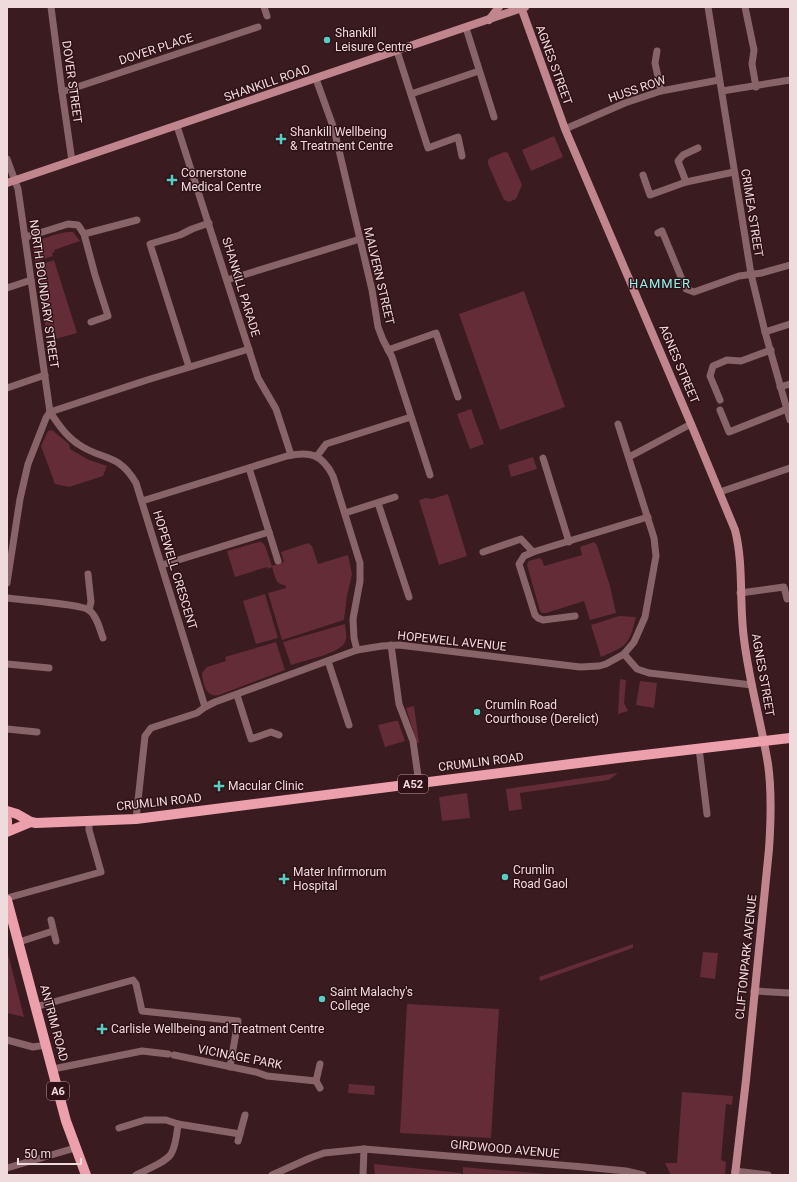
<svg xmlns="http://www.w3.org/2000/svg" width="797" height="1182" viewBox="0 0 797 1182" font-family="Roboto,sans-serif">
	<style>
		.green { fill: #642c37 }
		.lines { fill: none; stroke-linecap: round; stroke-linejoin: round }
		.street { stroke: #886368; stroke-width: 7 }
		.secondary { stroke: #c1858e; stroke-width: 8 }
		.primary { stroke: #eca0ab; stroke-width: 10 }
		.poi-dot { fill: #57cec2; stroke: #2f1117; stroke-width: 1.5 }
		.labels { text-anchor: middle; stroke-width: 3; stroke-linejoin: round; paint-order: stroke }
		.shield { fill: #2f1117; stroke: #b59ea1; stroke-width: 1 }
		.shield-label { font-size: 11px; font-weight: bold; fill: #efdadc }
		.poi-label { font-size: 12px; fill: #efdadc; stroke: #2f1117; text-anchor: start }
		.street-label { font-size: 12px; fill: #efdadc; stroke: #2f1117 }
		.neighbourhood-label { font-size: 13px; letter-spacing: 1px; fill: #8cf5e9; stroke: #2f1117 }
	</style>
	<rect width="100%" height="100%" fill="#391b20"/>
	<g class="green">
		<polygon points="554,136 563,157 531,171 522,150"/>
		<polygon points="504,152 508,153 522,185 516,199 509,202 504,200 488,164 488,160 490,158"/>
		<path d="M68,232H73L80,241L54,250L55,252L52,253L53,256L35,262C34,256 32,251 35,245C39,238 60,233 68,232Z"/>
		<polygon points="54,260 77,333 52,340 47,337 37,266"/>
		<polygon points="524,291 565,407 500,430 459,314"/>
		<polygon points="471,409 484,444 470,449 457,414"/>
		<polygon points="52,430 69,444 70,449 89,460 107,466 103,476 69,487 55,484 41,446 48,431"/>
		<polygon points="533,457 537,469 511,477 508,465"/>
		<polygon points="448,494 467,556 439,565 419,500 426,498 432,499"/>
		<path d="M259,542H262L265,546L272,566L284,562L281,552L308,543L312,546L318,564L348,555L352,574L347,596L344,620L282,640L268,593L286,588L285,585C275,585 275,575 272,567L268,569L267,567L235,577L227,551Z"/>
		<polygon points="594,542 597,545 610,586 616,613 590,620 584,601 546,613 542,613 540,611 527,565 528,561 540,558 542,560 544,566 582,555 580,547"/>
		<polygon points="265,594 278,638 256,644 243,601"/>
		<path d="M619,616L636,617C629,645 627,646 601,657L591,625Z"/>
		<path d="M345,624C345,629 348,637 345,642C341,653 303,661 291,665L283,642Z"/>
		<path d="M276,642L285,670L219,695C206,698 203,684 202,673L207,667L226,661L225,657Z"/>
		<polygon points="620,679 626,680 624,703 628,711 618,714"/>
		<polygon points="640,681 657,683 654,708 636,705"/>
		<polygon points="414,706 419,743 417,743 406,708"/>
		<polygon points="395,721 398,721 405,741 385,747 378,725"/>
		<polygon points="618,773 609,780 520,793 522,809 509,811 506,789"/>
		<polygon points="467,793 470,818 442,821 439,797"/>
		<polygon points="633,944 633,948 540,981 539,977"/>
		<polygon points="7,950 24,1017 7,1013"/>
		<polygon points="703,952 718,953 715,979 700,977"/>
		<polygon points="407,1004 499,1009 491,1138 400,1133"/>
		<polygon points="349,1084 375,1086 374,1095 348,1093"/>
		<polygon points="682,1092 733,1096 732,1105 726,1104 721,1160 726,1162 725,1175 671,1175 665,1163 677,1163"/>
		<polygon points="374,1164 461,1173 461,1175 375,1175"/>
		<polygon points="463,1167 473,1168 559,1175 463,1175"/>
	</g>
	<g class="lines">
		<g class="street">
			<polyline points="51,7 62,92 72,161"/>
			<polyline points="264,7 267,16"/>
			<polyline points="708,7 751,274 765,332 790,420"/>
			<polyline points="745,7 754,50 752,64 756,87"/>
			<polyline points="466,28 494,117"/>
			<polyline points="397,51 428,148 458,137 462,156"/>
			<polyline points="657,51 655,63 661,91"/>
			<polyline points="316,79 334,129 372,290 378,327 383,340 392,357 430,475"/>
			<polyline points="722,91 790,80"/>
			<polyline points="62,92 258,27"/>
			<polyline points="411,94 479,71"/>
			<polyline points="177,126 258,378 276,409 291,455"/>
			<polyline points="565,129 625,103 661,91 719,80"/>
			<path d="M7,159L18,189L50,412C58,424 66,436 78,444C102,461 118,452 136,483L205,707"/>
			<polyline points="643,175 650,195 686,182 734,172"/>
			<polyline points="686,182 678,161 683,155 698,148"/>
			<polyline points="658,233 662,231 686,289 694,292 739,276 762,273 790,265"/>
			<polyline points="84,234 137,220"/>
			<polyline points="25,237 33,235 68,224 78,225 84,234 95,275 108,316 91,322"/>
			<polyline points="227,280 360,239"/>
			<polyline points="7,288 31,280"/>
			<polyline points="765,332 790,324"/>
			<polyline points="388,350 436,333 458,397"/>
			<polyline points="189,367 150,244 180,235 192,229 209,223"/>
			<polyline points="780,387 790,384"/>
			<polyline points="7,388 45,375"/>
			<polyline points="720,400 710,376 713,366 727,360 741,361 771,350"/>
			<polyline points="720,410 729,432 787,409"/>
			<polyline points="50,412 147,380 249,349"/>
			<polyline points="317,456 326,444 411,417"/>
			<polyline points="629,457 691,424"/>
			<polyline points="543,458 569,542"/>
			<polyline points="249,468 278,561"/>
			<polyline points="720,492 790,468"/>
			<path d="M142,501L287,456C310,451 322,454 333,476L360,563V581L353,619L354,638L357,650"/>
			<polyline points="378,503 409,597"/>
			<polyline points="345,513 395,497"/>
			<polyline points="483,552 521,539 533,552 648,517"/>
			<polyline points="533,552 524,556 519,564 535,615 538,618 543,620 575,616"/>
			<polyline points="162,565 269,532"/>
			<polyline points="88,574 91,602 89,610"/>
			<polyline points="7,583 20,499 28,464 46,418 50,412"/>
			<polyline points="740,593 784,587 787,599"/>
			<path d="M7,598C21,600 81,604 89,610C97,616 100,630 103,638"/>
			<polyline points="391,645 399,704 413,741 419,783"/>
			<polyline points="624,654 637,669 649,673 752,685"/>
			<polyline points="328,661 349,725"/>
			<polyline points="7,664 49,668"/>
			<polyline points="237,695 251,739 271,732 279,735"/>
			<polyline points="7,729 37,732"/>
			<polyline points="699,748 707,814"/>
			<polyline points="136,819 145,736 151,728 197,713 205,707 215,702 357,650 382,646 399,645 580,667 599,666 606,664 624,654 634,642 645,617 656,556 654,538 618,424"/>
			<polyline points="7,898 101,872 89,830 89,821"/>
			<polyline points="51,920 56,941"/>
			<polyline points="19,942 53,931"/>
			<polyline points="754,991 790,993"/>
			<polyline points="35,1007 133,980 136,984 142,1011 238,1021 230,1067"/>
			<polyline points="7,1040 33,1047 46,1045"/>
			<polyline points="174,1055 256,1072 267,1076 316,1081 320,1088"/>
			<polyline points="53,1069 142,1051 168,1054"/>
			<polyline points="316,1081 320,1064"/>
			<polyline points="119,1128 145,1120 166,1120 178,1124 240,1134"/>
			<polyline points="238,1141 245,1115"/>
			<polyline points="7,1168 75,1148"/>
			<polyline points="735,1171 768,1175"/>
			<path d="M136,1175C145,1170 165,1163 171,1154C176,1146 177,1133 178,1124"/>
			<polyline points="272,1175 310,1158 324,1153 364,1149 584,1167 626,1171 643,1175"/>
			<polyline points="363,1175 364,1149"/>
		</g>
		<g class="secondary">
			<path d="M521,7L565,129L691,424L735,530C744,565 739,603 744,639C749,681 761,722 768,764C772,792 771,820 769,849L746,1080L735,1175"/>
			<polyline points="489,20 499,7"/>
			<polyline points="7,183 525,7"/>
		</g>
		<g class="primary">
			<polyline points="7,811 17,814 31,822 36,823 136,819 618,758 790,738"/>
			<polyline points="7,820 7,825"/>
			<polyline points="7,832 31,822"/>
			<polyline points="7,900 66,1121 86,1175"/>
		</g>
	</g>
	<g class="poi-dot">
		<circle cx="327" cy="40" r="4"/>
		<path d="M279 133h4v4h4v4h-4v4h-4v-4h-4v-4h4z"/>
		<path d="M170 174h4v4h4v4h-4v4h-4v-4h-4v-4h4z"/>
		<circle cx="477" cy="712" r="4"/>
		<path d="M217 780h4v4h4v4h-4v4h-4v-4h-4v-4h4z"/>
		<circle cx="505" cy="877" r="4"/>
		<path d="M282 873h4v4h4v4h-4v4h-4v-4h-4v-4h4z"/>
		<circle cx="322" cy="999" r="4"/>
		<path d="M100 1023h4v4h4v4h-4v4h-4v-4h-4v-4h4z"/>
	</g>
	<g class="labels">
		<g class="shield">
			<rect x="398" y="775" width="30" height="18" rx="3"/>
			<rect x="47" y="1082" width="22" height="18" rx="3"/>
		</g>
		<g class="shield-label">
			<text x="413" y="788">A52</text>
			<text x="58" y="1095">A6</text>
		</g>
		<g class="poi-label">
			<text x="335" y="37">Shankill<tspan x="335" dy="14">Leisure Centre</tspan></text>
			<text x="290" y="136">Shankill Wellbeing<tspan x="290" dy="14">&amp; Treatment Centre</tspan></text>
			<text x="181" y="177">Cornerstone<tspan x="181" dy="14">Medical Centre</tspan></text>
			<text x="485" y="709">Crumlin Road<tspan x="485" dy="14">Courthouse (Derelict)</tspan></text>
			<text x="228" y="790">Macular Clinic</text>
			<text x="513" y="874">Crumlin<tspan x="513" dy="14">Road Gaol</tspan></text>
			<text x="293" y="876">Mater Infirmorum<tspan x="293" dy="14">Hospital</tspan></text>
			<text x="330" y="996">Saint Malachy's<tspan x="330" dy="14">College</tspan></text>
			<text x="111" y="1033">Carlisle Wellbeing and Treatment Centre</text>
		</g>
		<g class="street-label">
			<text transform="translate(156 49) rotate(-18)" y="4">DOVER PLACE</text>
			<text transform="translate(554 65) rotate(70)" y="4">AGNES STREET</text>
			<text transform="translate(72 82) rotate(82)" y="4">DOVER STREET</text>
			<text transform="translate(267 83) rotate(-19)" y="4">SHANKILL ROAD</text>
			<text transform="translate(637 89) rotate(-19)" y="4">HUSS ROW</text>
			<text transform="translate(752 213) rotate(81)" y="4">CRIMEA STREET</text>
			<text transform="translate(379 276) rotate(77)" y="4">MALVERN STREET</text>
			<text transform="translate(241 287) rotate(73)" y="4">SHANKILL PARADE</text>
			<text transform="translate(44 294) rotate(82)" y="4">NORTH BOUNDARY STREET</text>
			<text transform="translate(679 364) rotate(67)" y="4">AGNES STREET</text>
			<text transform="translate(175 570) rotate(73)" y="4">HOPEWELL CRESCENT</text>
			<text transform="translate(452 641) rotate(6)" y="4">HOPEWELL AVENUE</text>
			<text transform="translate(763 675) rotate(80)" y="4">AGNES STREET</text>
			<text transform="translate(481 762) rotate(-7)" y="4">CRUMLIN ROAD</text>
			<text transform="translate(159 802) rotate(-6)" y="4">CRUMLIN ROAD</text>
			<text transform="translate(746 957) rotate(-84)" y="4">CLIFTONPARK AVENUE</text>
			<text transform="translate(54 1023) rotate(75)" y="4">ANTRIM ROAD</text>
			<text transform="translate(240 1057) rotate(11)" y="4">VICINAGE PARK</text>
			<text transform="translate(505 1149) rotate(5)" y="4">GIRDWOOD AVENUE</text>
		</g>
		<g class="neighbourhood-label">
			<text x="660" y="288">HAMMER</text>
		</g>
	</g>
	<rect width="797" height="1182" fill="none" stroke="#efdadc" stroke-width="16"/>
	<path d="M18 1158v6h63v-6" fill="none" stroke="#efdadc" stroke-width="2"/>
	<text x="24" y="1158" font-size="12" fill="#efdadc" stroke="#2f1117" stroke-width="3" paint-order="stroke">50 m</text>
</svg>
